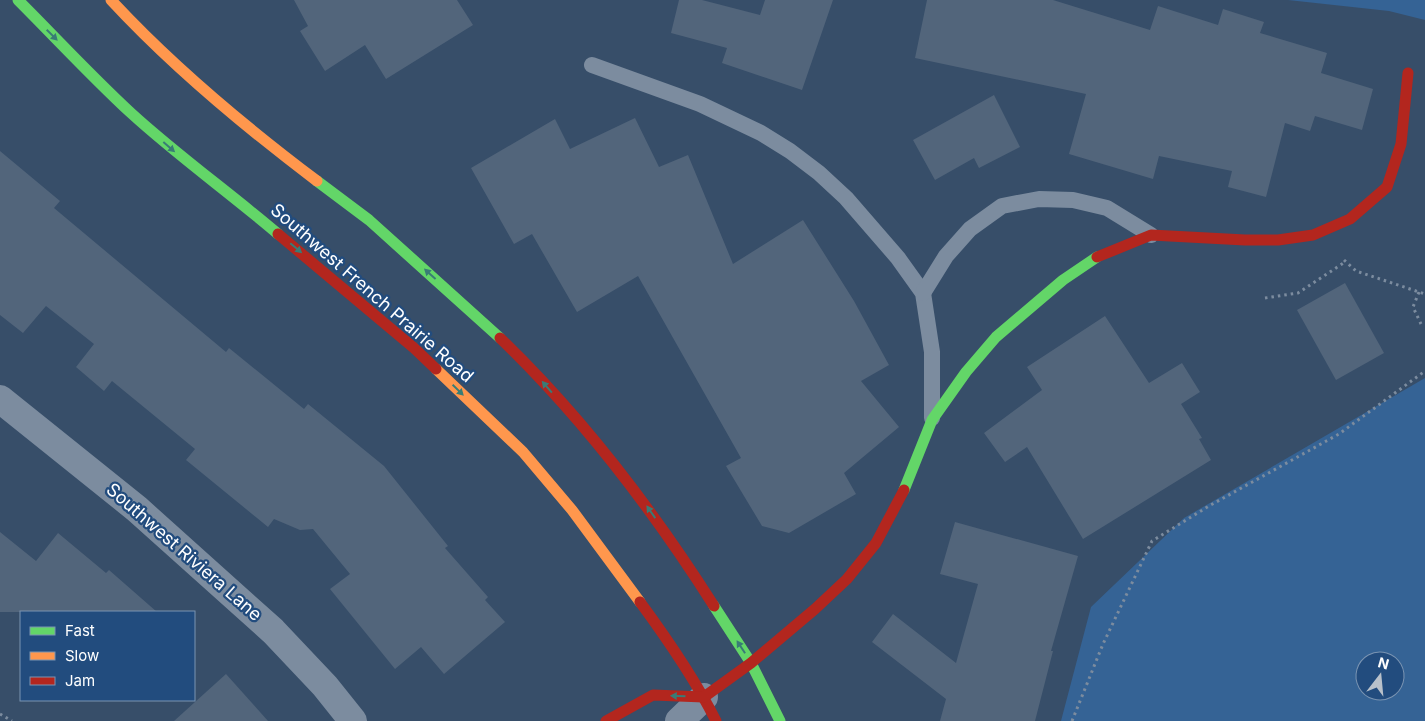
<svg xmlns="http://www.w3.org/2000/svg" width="1425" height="721" viewBox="0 0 1425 721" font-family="Inter,sans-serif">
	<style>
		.green { fill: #356395; fill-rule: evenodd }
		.building { fill: #52657b }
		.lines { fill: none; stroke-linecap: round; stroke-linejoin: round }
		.path { stroke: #7c8c9f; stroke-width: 3; stroke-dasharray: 2.5 4; stroke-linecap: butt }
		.lane { stroke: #7c8c9f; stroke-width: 16 }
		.street { stroke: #7c8c9f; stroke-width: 28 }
		.fast { stroke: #63d668; stroke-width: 11 }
		.slow { stroke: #ff974d; stroke-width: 11 }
		.jam { stroke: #b3261e; stroke-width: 11 }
		.oneway { fill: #397c76 }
		.labels { text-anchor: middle; stroke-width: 4.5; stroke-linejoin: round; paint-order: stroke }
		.street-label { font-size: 18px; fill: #fff; stroke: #224c7e }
	</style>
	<rect width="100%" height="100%" fill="#374e69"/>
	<g class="green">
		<polygon points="1288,0 1425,0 1425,20 1389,11"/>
		<path d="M1425,378V721H1061L1091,607L1184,518ZM1365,661H1395V691H1365Z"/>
	</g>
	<g class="building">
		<polygon points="294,0 457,0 473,25 386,79 365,45 325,71 300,31 308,26"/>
		<polygon points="679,0 702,0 760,15 765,0 833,0 802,90 722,63 727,48 671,33"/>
		<polygon points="927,0 1053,0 1150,30 1158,6 1218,25 1223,9 1264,22 1260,33 1327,53 1321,73 1373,89 1362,130 1315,116 1310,131 1285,123 1266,197 1228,187 1232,171 1159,156 1153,179 1069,154 1086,94 915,58"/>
		<polygon points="994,95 1020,147 979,168 974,158 935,180 913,140"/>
		<polygon points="635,118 659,167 688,155 733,264 803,220 854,301 889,365 861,381 899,427 844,473 856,494 789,533 762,526 726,466 741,458 638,276 577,312 532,234 514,244 471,168 555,119 570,149"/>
		<polygon points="0,151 60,201 54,208 226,352 229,348 304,409 308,404 384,466 448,546 445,548 488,597 485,600 505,622 444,674 421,647 395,669 330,589 350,574 313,529 300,530 274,519 268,527 186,460 195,449 112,381 104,391 76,367 94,344 46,306 23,333 0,315"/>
		<polygon points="1345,283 1384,353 1336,380 1297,310"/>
		<polygon points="1105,316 1149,383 1182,363 1200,392 1181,404 1202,438 1199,439 1211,460 1083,539 1027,447 1005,462 984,433 1042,390 1027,367"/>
		<polygon points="955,522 1078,556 1051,651 1053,651 1035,721 940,721 946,699 872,642 893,614 956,663 978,584 940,574"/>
		<polygon points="0,532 36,561 58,533 106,573 109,570 157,612 0,612"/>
		<polygon points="226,674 268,721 174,721"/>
	</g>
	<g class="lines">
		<g class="path">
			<polyline points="1344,260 1356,271 1425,294"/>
			<polyline points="1419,292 1413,307 1421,324"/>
			<polyline points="1265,298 1298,293 1345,262"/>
			<polyline points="0,714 12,721"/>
			<polyline points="1072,721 1103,644 1152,541 1209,506 1339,434 1425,371"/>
		</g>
		<g class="lane">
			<polyline points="592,65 700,104 761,133 790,151 819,173 846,198 898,258 923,293 932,352 932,418"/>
			<polyline points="923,293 946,256 970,229 1002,206 1039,199 1073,200 1107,208 1151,235"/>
		</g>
		<g class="street">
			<polyline points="0,399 137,509 273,631 325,686 353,721"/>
			<polyline points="679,721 704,697"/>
		</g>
		<g class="fast">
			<path d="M18,0C56,38 92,77 131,113C178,156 230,193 278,234"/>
			<polyline points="317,181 369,220 500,338"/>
			<polyline points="904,490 932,420 966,372 996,337 1063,280 1097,257"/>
			<polyline points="714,606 751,663 780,721"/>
		</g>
		<g class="slow">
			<path d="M111,0C173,67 244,126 317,181"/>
			<polyline points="436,369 523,452 572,510 640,602"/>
		</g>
		<g class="jam">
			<polyline points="278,234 414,348 436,369"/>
			<polyline points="1097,257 1151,235 1245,240 1278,240 1313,235 1350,219 1387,187 1401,144 1408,73"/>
			<path d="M500,338C583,418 653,510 714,606"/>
			<path d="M640,602C668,640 695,679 716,721"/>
			<polyline points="606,721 653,695 704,697 751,663 815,609 847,579 876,543 904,490"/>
		</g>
	</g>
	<defs><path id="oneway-solid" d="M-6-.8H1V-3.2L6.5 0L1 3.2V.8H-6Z" transform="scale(1.25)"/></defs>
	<g class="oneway">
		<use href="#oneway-solid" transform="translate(52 35) rotate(45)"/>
		<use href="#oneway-solid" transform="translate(169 147) rotate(41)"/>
		<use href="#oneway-solid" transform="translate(296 248) rotate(40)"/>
		<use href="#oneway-solid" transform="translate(430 274) rotate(-138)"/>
		<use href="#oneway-solid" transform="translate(547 387) rotate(-131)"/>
		<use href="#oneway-solid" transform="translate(458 390) rotate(44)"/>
		<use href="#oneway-solid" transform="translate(651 512) rotate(-125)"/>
		<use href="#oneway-solid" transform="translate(741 647) rotate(-123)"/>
		<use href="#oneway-solid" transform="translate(678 696) rotate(-178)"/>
	</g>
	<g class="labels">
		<g class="street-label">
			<text transform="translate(372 293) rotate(41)" y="6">Southwest French Prairie Road</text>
			<text transform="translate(184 552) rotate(41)" y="6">Southwest Riviera Lane</text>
		</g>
	</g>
	<rect x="20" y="611" width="175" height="90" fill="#224c7e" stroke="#7a94b2"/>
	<rect x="30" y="627" width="25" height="8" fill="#63d668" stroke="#7a94b2"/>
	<text x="65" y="636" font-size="15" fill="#ffffff">Fast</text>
	<rect x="30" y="652" width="25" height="8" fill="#ff974d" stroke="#7a94b2"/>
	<text x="65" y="661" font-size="15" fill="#ffffff">Slow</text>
	<rect x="30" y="677" width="25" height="8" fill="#b3261e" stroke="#7a94b2"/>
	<text x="65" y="686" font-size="15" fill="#ffffff">Jam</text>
	<g transform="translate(1380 676) rotate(16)"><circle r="24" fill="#224c7e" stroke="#7a94b2"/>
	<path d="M0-4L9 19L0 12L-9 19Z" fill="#b9c1ca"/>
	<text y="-8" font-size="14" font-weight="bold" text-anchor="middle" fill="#ffffff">N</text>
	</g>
</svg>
